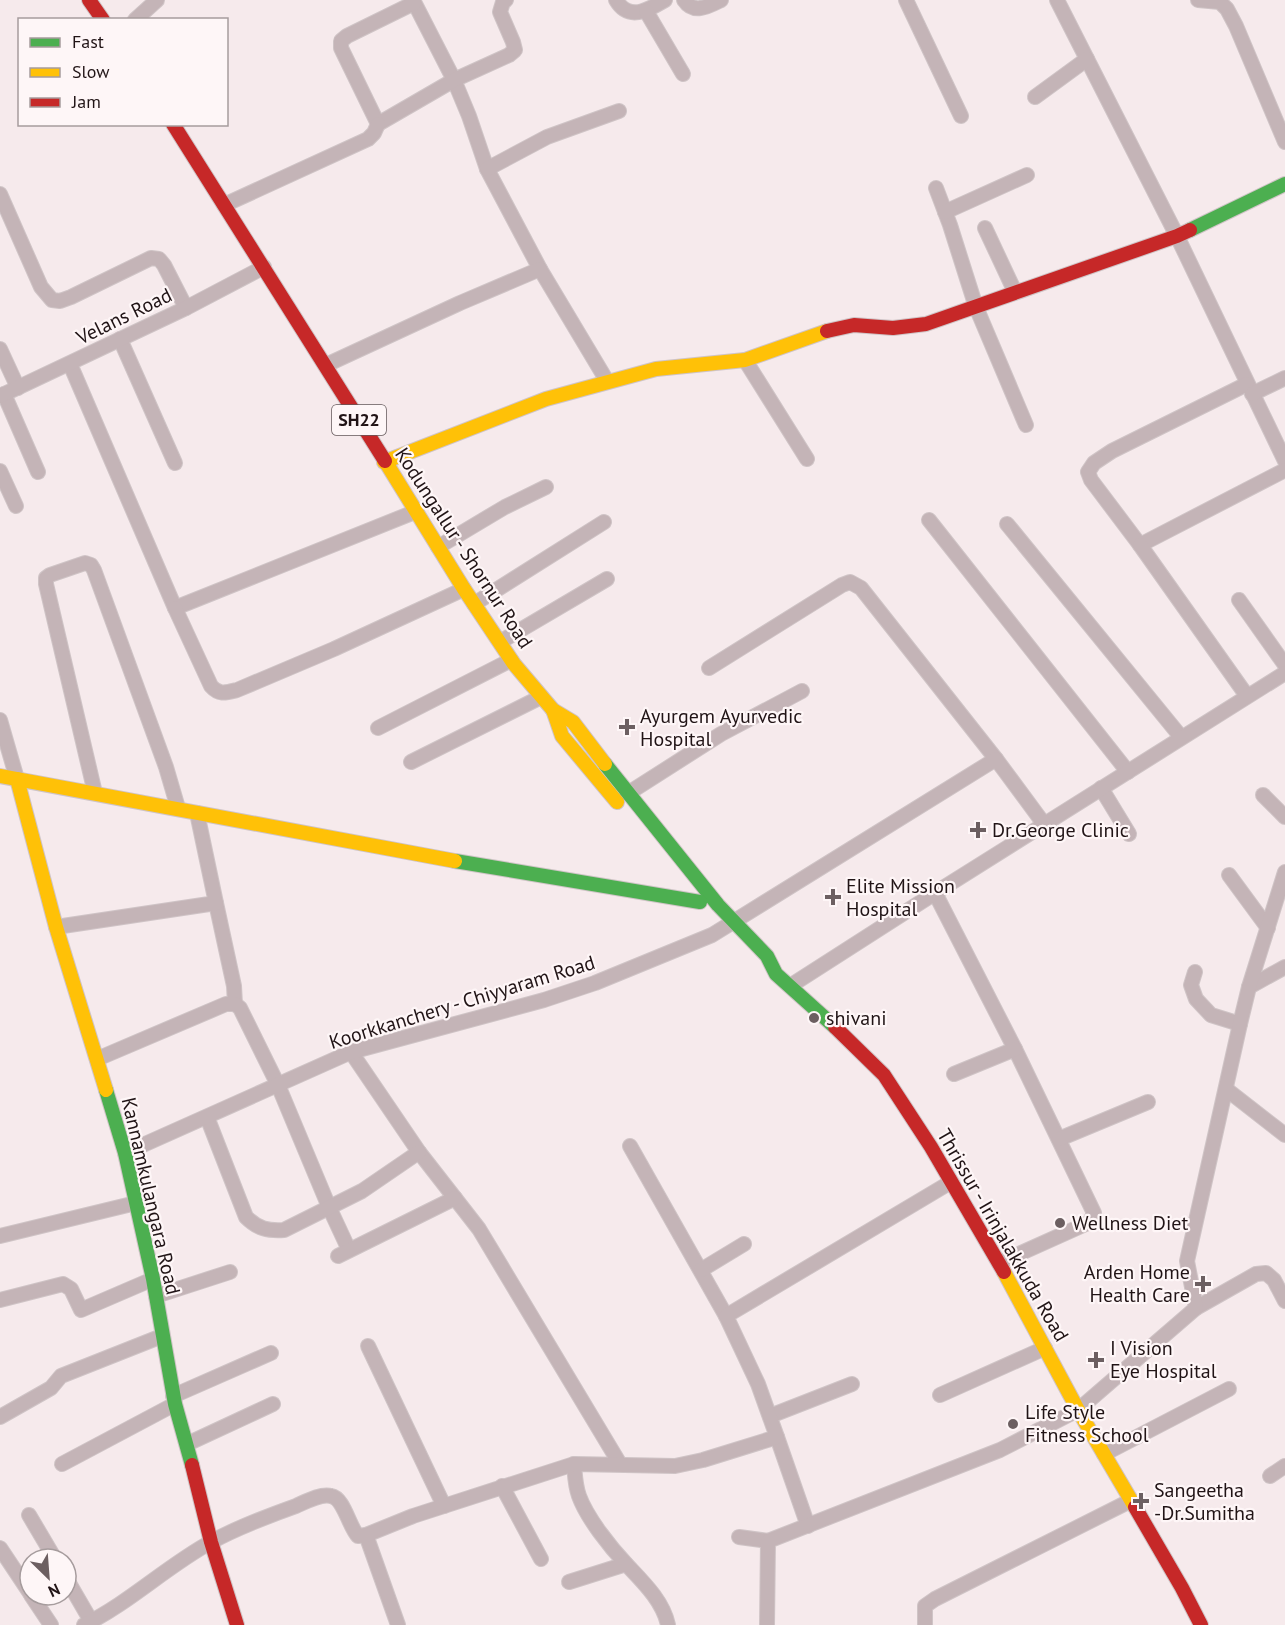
<svg xmlns="http://www.w3.org/2000/svg" width="1285" height="1625" viewBox="0 0 1285 1625" font-family="'PT Sans',sans-serif">
	<style>
		.lines { fill: none; stroke-linecap: round; stroke-linejoin: round }
		.street-casing { stroke: #cfc4c6; stroke-width: 16 }
		.fast-casing { stroke: #cfc4c6; stroke-width: 16 }
		.slow-casing { stroke: #cfc4c6; stroke-width: 16 }
		.jam-casing { stroke: #cfc4c6; stroke-width: 16 }
		.street { stroke: #c4b4b7; stroke-width: 14 }
		.fast { stroke: #4caf50; stroke-width: 14 }
		.slow { stroke: #ffc107; stroke-width: 14 }
		.jam { stroke: #c62828; stroke-width: 14 }
		.poi-dot { fill: #6c5f61; stroke: #fef6f7; stroke-width: 2 }
		.labels { text-anchor: middle; stroke-width: 4.5; stroke-linejoin: round; paint-order: stroke }
		.shield { fill: #fef6f7; stroke: #63585a; stroke-width: 1.5 }
		.shield-label { font-size: 18px; font-weight: bold; fill: #211416 }
		.street-label { font-size: 20px; fill: #211416; stroke: #fef6f7 }
		.poi-label { font-size: 20px; fill: #211416; stroke: #fef6f7; text-anchor: start }
	</style>
	<rect width="100%" height="100%" fill="#f6eaec"/>
	<g class="lines">
		<g class="street-casing">
			<g id="street">
				<polyline points="413,0 454,80 469,116 487,169 540,269"/>
				<path d="M616,0C629,22 648,10 665,0"/>
				<path d="M684,0C694,15 709,6 721,0"/>
				<polyline points="906,0 961,116"/>
				<polyline points="1057,0 1177,236 1285,461"/>
				<polyline points="1198,0 1220,2 1227,9 1236,26 1285,142"/>
				<polyline points="414,3 347,36 341,41 341,48 378,124 454,80 509,55 515,50 513,42 500,12 503,2 506,0"/>
				<polyline points="646,11 683,74"/>
				<polyline points="135,20 157,0"/>
				<polyline points="1035,97 1087,59"/>
				<polyline points="487,169 547,137 619,111"/>
				<polyline points="936,188 950,225 976,307 1026,425"/>
				<polyline points="0,194 41,287 52,300 60,301 71,297 151,258 159,259 164,265 186,308"/>
				<polyline points="224,205 368,139 374,133 378,124"/>
				<polyline points="945,212 1027,175"/>
				<polyline points="985,228 1015,292"/>
				<polyline points="120,339 175,463"/>
				<polyline points="0,349 18,388"/>
				<polyline points="745,360 807,459"/>
				<polyline points="70,364 175,608 417,511"/>
				<polyline points="326,365 460,303 540,269 607,381"/>
				<polyline points="1247,384 1112,451 1094,463 1088,472 1091,480 1140,545 1285,470"/>
				<polyline points="4,394 38,472"/>
				<polyline points="1252,394 1285,378"/>
				<polyline points="0,396 186,308 264,267"/>
				<polyline points="0,471 16,506"/>
				<polyline points="929,520 1128,772"/>
				<polyline points="1007,524 1181,737"/>
				<polyline points="1140,545 1247,696"/>
				<polyline points="438,547 505,507 546,487"/>
				<polyline points="1239,600 1285,665"/>
				<polyline points="474,604 604,522"/>
				<path d="M175,608L211,686C219,695 225,693 237,690L334,649L464,589"/>
				<polyline points="500,642 607,579"/>
				<polyline points="709,668 842,585 850,582 861,588 996,759"/>
				<polyline points="0,720 17,779"/>
				<polyline points="378,728 511,660"/>
				<polyline points="411,762 541,697"/>
				<polyline points="1101,788 1129,834"/>
				<polyline points="95,793 46,584 46,578 50,575 85,563 91,565 94,570 166,767 178,808"/>
				<polyline points="627,794 721,734 802,691"/>
				<polyline points="1263,795 1285,817"/>
				<polyline points="1229,875 1268,928"/>
				<polyline points="935,893 1015,1049 1094,1213 1090,1222 999,1263"/>
				<polyline points="216,903 234,986 235,1004"/>
				<polyline points="56,927 216,903 197,813"/>
				<polyline points="1195,972 1191,985 1196,999 1211,1015 1240,1024"/>
				<polyline points="790,986 935,893 1285,673"/>
				<polyline points="1249,987 1285,967"/>
				<polyline points="351,1052 419,1152 479,1229 620,1464"/>
				<polyline points="97,1059 226,1004 235,1004 240,1008 278,1085 329,1207 349,1250"/>
				<polyline points="954,1074 1015,1049"/>
				<polyline points="1226,1089 1285,1135"/>
				<path d="M207,1117L246,1217C258,1229 268,1231 284,1230L362,1191L419,1152"/>
				<polyline points="1059,1139 1148,1102"/>
				<polyline points="630,1146 726,1316"/>
				<polyline points="125,1153 351,1052 544,1000 595,983 712,935 996,759 1044,824"/>
				<polyline points="0,1236 136,1203"/>
				<polyline points="338,1256 455,1198"/>
				<polyline points="701,1270 744,1244"/>
				<polyline points="156,1296 230,1272"/>
				<polyline points="0,1300 63,1284 71,1289 81,1310 153,1279"/>
				<polyline points="1196,1308 1256,1274 1266,1273 1274,1280 1285,1301"/>
				<polyline points="368,1346 444,1506"/>
				<polyline points="940,1395 1045,1348"/>
				<polyline points="173,1396 271,1353"/>
				<polyline points="770,1416 852,1384"/>
				<polyline points="0,1417 51,1388 61,1376 162,1336"/>
				<polyline points="777,1437 808,1526"/>
				<polyline points="187,1444 273,1404"/>
				<polyline points="1104,1454 1229,1389"/>
				<polyline points="62,1464 175,1404"/>
				<path d="M574,1464C575,1475 575,1485 579,1496C587,1518 610,1547 627,1565C643,1582 663,1601 668,1625"/>
				<polyline points="1270,1476 1285,1466"/>
				<polyline points="502,1486 541,1559"/>
				<polyline points="29,1515 55,1559"/>
				<polyline points="366,1535 398,1625"/>
				<polyline points="739,1537 768,1541"/>
				<polyline points="0,1548 30,1593"/>
				<polyline points="66,1578 91,1621"/>
				<polyline points="569,1582 626,1564"/>
				<polyline points="31,1595 51,1625"/>
				<path d="M84,1625C129,1603 167,1566 211,1542C238,1527 268,1516 296,1506C305,1502 321,1493 331,1496C344,1498 349,1527 358,1536L366,1535L413,1516L574,1464L675,1466L703,1460L777,1437L758,1384L726,1316L951,1182"/>
				<polyline points="767,1625 768,1541 1000,1450 1078,1410 1196,1308 1187,1261 1240,1024 1249,987 1285,872"/>
				<polyline points="925,1625 925,1606 935,1599 1130,1501"/>
			</g>
		</g>
		<g class="fast-casing">
			<g id="fast">
				<polyline points="1190,230 1285,184"/>
				<polyline points="605,764 718,905 767,956 776,974 835,1027"/>
				<polyline points="455,861 700,902"/>
				<polyline points="106,1090 125,1153 153,1279 175,1404 192,1465"/>
			</g>
		</g>
		<g class="slow-casing">
			<g id="slow">
				<polyline points="385,461 464,589 514,664 553,710 573,722 605,764"/>
				<polyline points="384,462 546,399 656,369 745,360 827,331"/>
				<polyline points="553,710 562,736 617,802"/>
				<polyline points="0,776 455,861"/>
				<polyline points="17,779 56,927 106,1090"/>
				<polyline points="1004,1272 1078,1410 1135,1507"/>
			</g>
		</g>
		<g class="jam-casing">
			<g id="jam">
				<polyline points="89,0 103,20"/>
				<polyline points="173,124 385,461"/>
				<polyline points="827,331 854,325 893,328 926,324 1177,236 1190,230"/>
				<polyline points="835,1027 884,1075 931,1147 1004,1272"/>
				<polyline points="192,1465 211,1542 237,1625"/>
				<polyline points="1135,1507 1182,1588 1201,1625"/>
			</g>
		</g>
		<use href="#street" class="street"/>
		<use href="#fast" class="fast"/>
		<use href="#slow" class="slow"/>
		<use href="#jam" class="jam"/>
	</g>
	<g class="poi-dot">
		<path d="M624 718h6v6h6v6h-6v6h-6v-6h-6v-6h6z"/>
		<path d="M975 821h6v6h6v6h-6v6h-6v-6h-6v-6h6z"/>
		<path d="M830 888h6v6h6v6h-6v6h-6v-6h-6v-6h6z"/>
		<circle cx="814" cy="1018" r="6"/>
		<circle cx="1060" cy="1223" r="6"/>
		<path d="M1200 1275h6v6h6v6h-6v6h-6v-6h-6v-6h6z"/>
		<path d="M1093 1351h6v6h6v6h-6v6h-6v-6h-6v-6h6z"/>
		<circle cx="1013" cy="1424" r="6"/>
		<path d="M1138 1492h6v6h6v6h-6v6h-6v-6h-6v-6h6z"/>
	</g>
	<g class="labels">
		<rect class="shield" x="332" y="405" width="54" height="30" rx="4.5"/>
		<g class="shield-label">
			<text x="359" y="426">SH22</text>
		</g>
		<g class="street-label">
			<text transform="translate(124 316) rotate(-26)" y="7">Velans Road</text>
			<text transform="translate(464 548) rotate(57)" y="7">Kodungallur - Shornur Road</text>
			<text transform="translate(462 1002) rotate(-17)" y="7">Koorkkanchery - Chiyyaram Road</text>
			<text transform="translate(151 1196) rotate(77)" y="7">Kannamkulangara Road</text>
			<text transform="translate(1003 1235) rotate(60)" y="7">Thrissur - Irinjalakkuda Road</text>
		</g>
		<g class="poi-label">
			<text x="640" y="723">Ayurgem Ayurvedic<tspan x="640" dy="23">Hospital</tspan></text>
			<text x="992" y="837">Dr.George Clinic</text>
			<text x="846" y="893">Elite Mission<tspan x="846" dy="23">Hospital</tspan></text>
			<text x="826" y="1025">shivani</text>
			<text x="1072" y="1230">Wellness Diet</text>
			<text x="1190" y="1279" text-anchor="end">Arden Home<tspan x="1190" dy="23">Health Care</tspan></text>
			<text x="1110" y="1355">I Vision<tspan x="1110" dy="23">Eye Hospital</tspan></text>
			<text x="1025" y="1419">Life Style<tspan x="1025" dy="23">Fitness School</tspan></text>
			<text x="1154" y="1497">Sangeetha<tspan x="1154" dy="23">-Dr.Sumitha</tspan></text>
		</g>
	</g>
	<rect x="18" y="18" width="210" height="108" fill="#fef6f7" stroke="#a69c9d" stroke-width="1.5"/>
	<rect x="30" y="38" width="30" height="9" fill="#4caf50" stroke="#a69c9d" stroke-width="1.5"/>
	<text x="72" y="48" font-size="18" fill="#211416">Fast</text>
	<rect x="30" y="68" width="30" height="9" fill="#ffc107" stroke="#a69c9d" stroke-width="1.5"/>
	<text x="72" y="78" font-size="18" fill="#211416">Slow</text>
	<rect x="30" y="98" width="30" height="9" fill="#c62828" stroke="#a69c9d" stroke-width="1.5"/>
	<text x="72" y="108" font-size="18" fill="#211416">Jam</text>
	<g transform="translate(48 1577) rotate(155)"><circle r="28" fill="#fef6f7" stroke="#a69c9d" stroke-width="1.5"/>
	<path d="M0-4.5L10 22L0 15L-10 22Z" fill="#6c5f61"/>
	<text y="-9" font-size="16" font-weight="bold" text-anchor="middle" fill="#211416">N</text>
	</g>
</svg>
